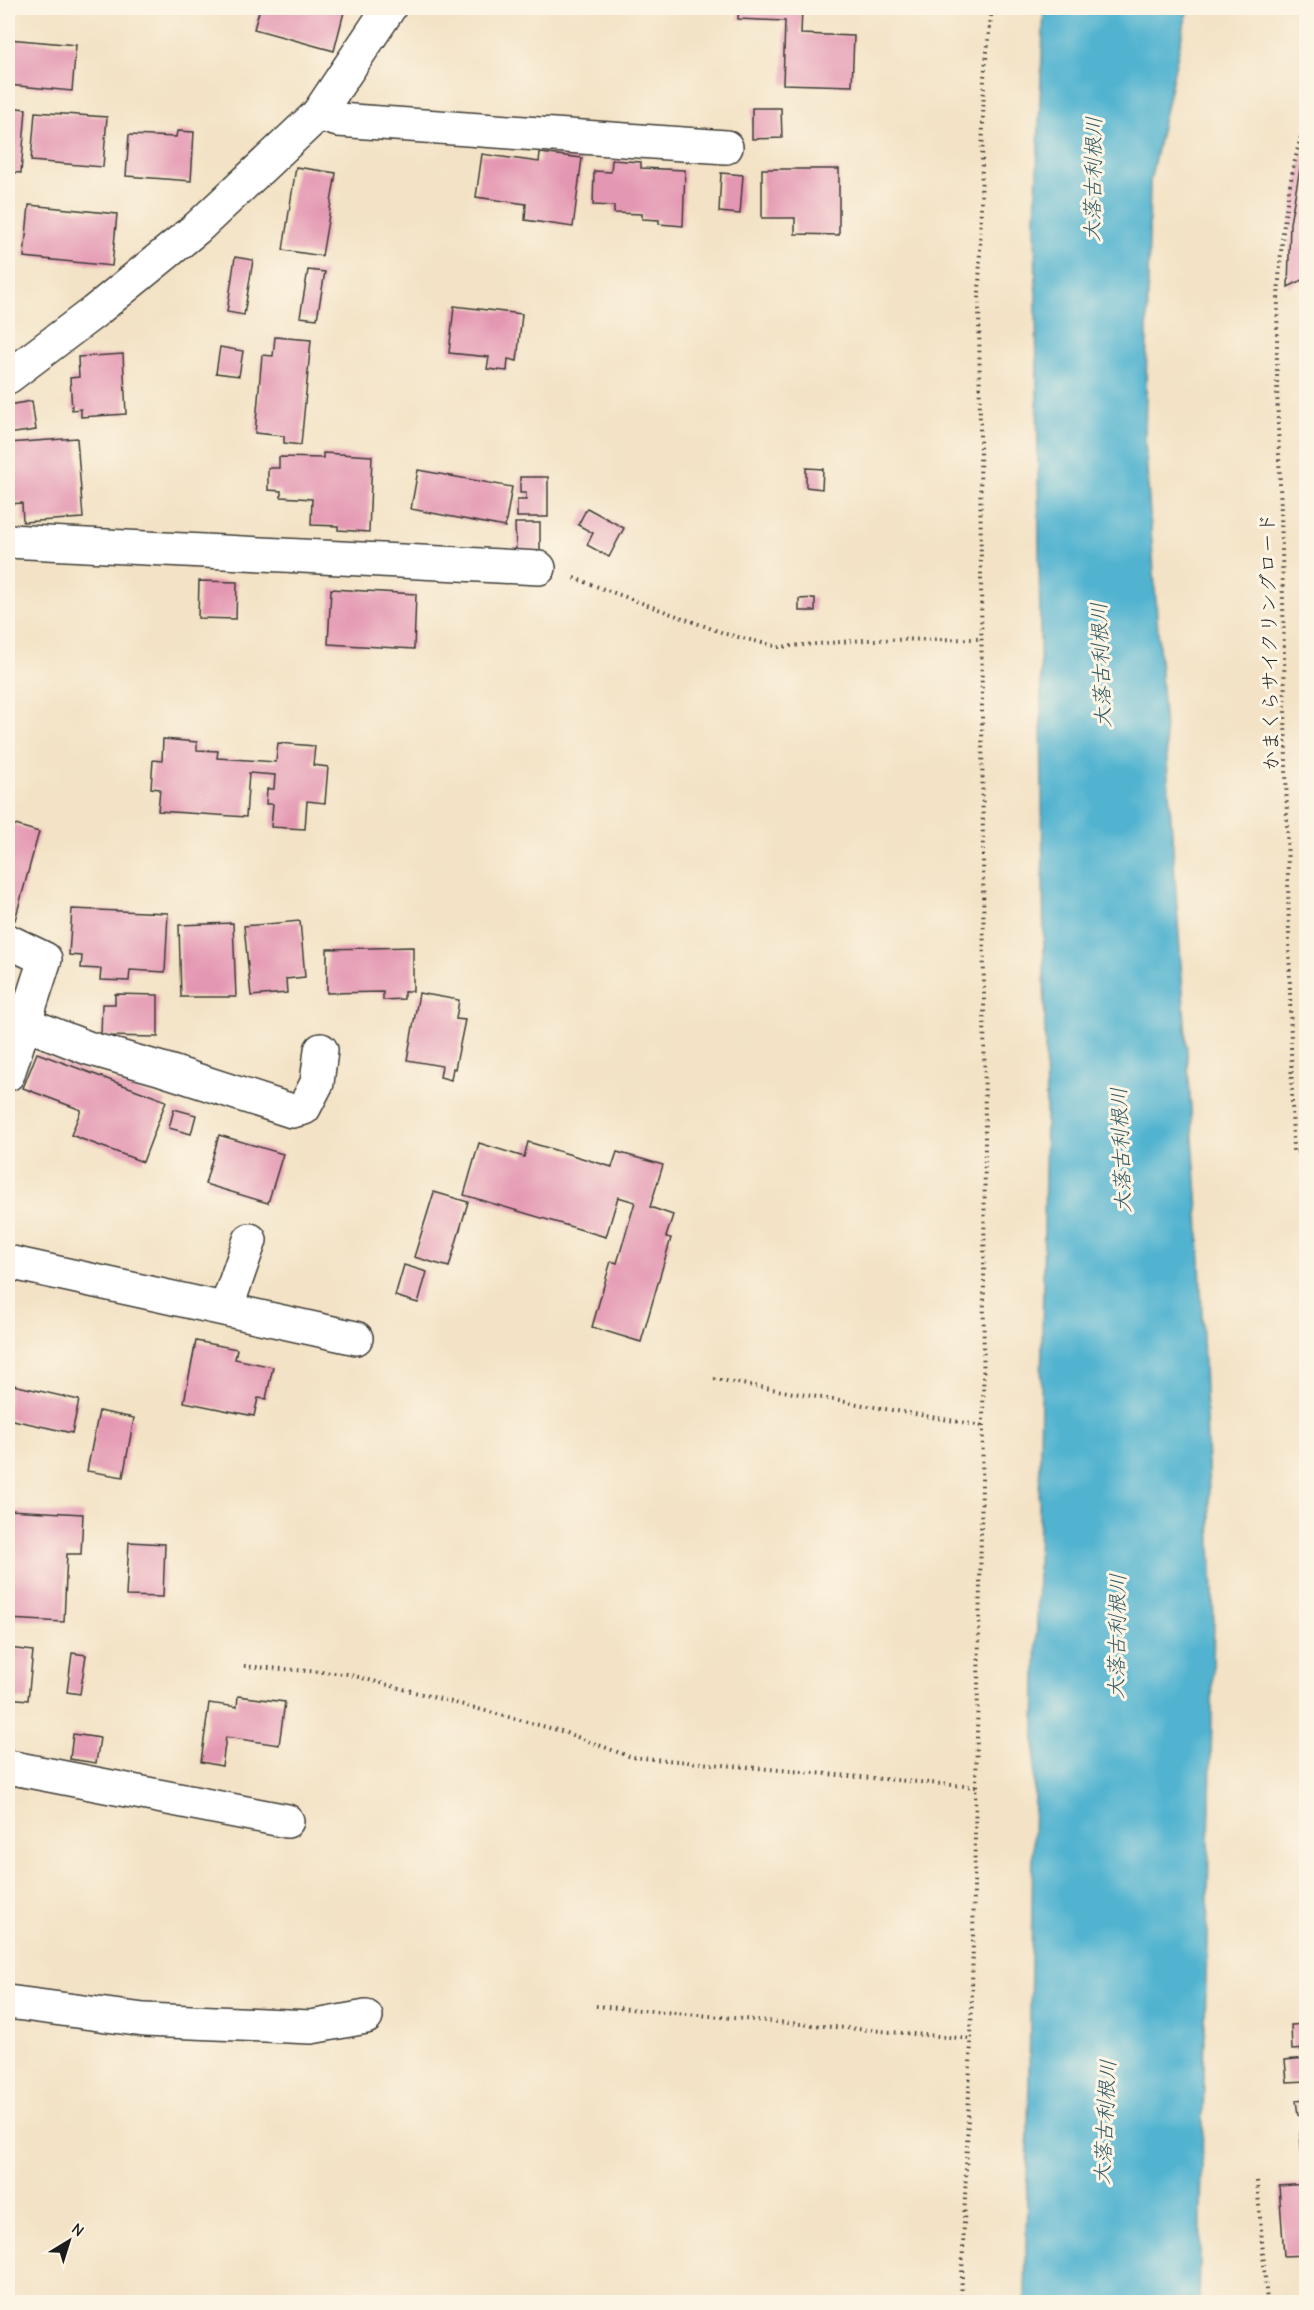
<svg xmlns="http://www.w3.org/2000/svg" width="1314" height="2310" viewBox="0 0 1314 2310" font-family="'Comic Neue','Klee One',sans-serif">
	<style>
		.water { fill: #51b3d0; stroke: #366876; stroke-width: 1.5 }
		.building { fill: #e497b2 }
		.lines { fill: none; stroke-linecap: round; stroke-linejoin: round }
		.minor-casing { stroke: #3c3a35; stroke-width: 36 }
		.path { stroke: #3c3a35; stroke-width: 4; stroke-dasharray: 1.5 4.5; stroke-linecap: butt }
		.minor { stroke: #fff; stroke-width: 33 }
		.labels { text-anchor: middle; stroke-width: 6; stroke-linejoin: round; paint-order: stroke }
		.street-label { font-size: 20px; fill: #1c1c1c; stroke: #fcf5e5 }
		.water-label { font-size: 21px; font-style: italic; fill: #315864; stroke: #fcf5e5 }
	</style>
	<rect width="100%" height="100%" fill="#fcf5e5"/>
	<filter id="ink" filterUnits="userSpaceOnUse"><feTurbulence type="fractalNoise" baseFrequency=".0167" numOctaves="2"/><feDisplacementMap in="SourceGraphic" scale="12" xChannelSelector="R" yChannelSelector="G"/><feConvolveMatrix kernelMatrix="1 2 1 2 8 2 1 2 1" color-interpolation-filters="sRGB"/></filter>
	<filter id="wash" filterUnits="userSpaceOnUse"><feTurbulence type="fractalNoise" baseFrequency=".008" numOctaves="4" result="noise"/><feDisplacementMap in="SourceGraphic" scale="24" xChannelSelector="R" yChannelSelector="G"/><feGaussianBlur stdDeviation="1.35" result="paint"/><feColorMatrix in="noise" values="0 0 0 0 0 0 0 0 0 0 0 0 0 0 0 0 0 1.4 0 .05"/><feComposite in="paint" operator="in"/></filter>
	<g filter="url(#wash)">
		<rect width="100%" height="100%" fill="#f3e2c5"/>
		<polygon class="water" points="1044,8 1188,8 1150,181 1145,442 1198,1211 1214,1621 1199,2302 1025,2302 1046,1114 1035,219"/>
		<g id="blocks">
			<g class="building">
				<polygon points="260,8 345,8 334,51 254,29"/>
				<polygon points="739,8 802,8 801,34 854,36 852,86 783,84 785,21 738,19"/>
				<polygon points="8,39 76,45 72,91 8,85"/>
				<polygon points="8,107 26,109 21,173 8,172"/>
				<polygon points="752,108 781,108 782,138 752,139"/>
				<polygon points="35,112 107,117 103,167 31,161"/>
				<polygon points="177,131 194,132 191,181 126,176 129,135 176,137"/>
				<polygon points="1305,141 1306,278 1288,287 1290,223"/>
				<polygon points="540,153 582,158 573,227 525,220 526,204 476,197 482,154 539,162"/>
				<polygon points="612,160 641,162 641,168 685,170 683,226 659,224 659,220 642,219 642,214 614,213 614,206 593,205 594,171 611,172"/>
				<polygon points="296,167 336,173 322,256 283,250"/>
				<polygon points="762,169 839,169 839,235 795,234 795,218 762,218"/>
				<polygon points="721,173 743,175 740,214 719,212"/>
				<polygon points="29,205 117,214 112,266 24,257"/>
				<polygon points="235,257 253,260 244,315 227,312"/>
				<polygon points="308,270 325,272 317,319 300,317"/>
				<polygon points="454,306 522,314 517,361 508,359 507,371 487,369 489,357 449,353"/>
				<polygon points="275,337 311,340 301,445 284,443 284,436 255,433 262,355 273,356"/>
				<polygon points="220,347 243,351 239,376 216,373"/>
				<polygon points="123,354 126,414 81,417 81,409 72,410 70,378 79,377 78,357"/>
				<polygon points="32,401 36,430 8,434 8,405"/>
				<polygon points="77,438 83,518 23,522 22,503 8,504 8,443"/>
				<polygon points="323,453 372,456 369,532 338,530 338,526 311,525 312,499 281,497 281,491 268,490 268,468 279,468 279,457 323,458"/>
				<polygon points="806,468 823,469 822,489 806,487"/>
				<polygon points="418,470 512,487 505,527 411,509"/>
				<polygon points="520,477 548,477 548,517 517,517 517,500 526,500 526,493 520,493"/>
				<polygon points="587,508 624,528 609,557 587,545 593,533 578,525"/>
				<polygon points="515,523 540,523 540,552 516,552"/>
				<polygon points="199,581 237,582 236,619 198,618"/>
				<polygon points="331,589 416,594 414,649 328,644"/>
				<polygon points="815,598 815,611 799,611 799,599"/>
				<polygon points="163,739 197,742 197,750 218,751 217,758 276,762 278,743 315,746 313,765 328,767 325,803 307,801 305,829 271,827 273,804 266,804 267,789 274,789 275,775 249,773 246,817 158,811 160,789 151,788 153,760 162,761"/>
				<polygon points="12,824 39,832 15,920 8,917 8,832 10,833"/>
				<polygon points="72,909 168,913 165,972 130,970 129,981 100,980 101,969 81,968 82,956 69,955"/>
				<polygon points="300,921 305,977 286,979 287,993 251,996 244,926"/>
				<polygon points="233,923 236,997 181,997 179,925"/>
				<polygon points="413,947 413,991 404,992 404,999 383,1000 383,992 327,993 327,949"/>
				<polygon points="419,993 459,1000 456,1019 465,1020 455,1069 453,1068 451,1080 440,1077 442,1066 407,1060"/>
				<polygon points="115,994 158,995 158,1037 101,1036 102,1004 115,1004"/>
				<polygon points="37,1053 166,1101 143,1162 71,1135 81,1110 23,1088"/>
				<polygon points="174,1109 196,1115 191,1134 169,1128"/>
				<polygon points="219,1135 283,1154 268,1203 205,1184"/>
				<polygon points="528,1142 612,1167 617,1152 663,1165 650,1207 673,1215 666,1237 671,1238 641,1342 592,1327 611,1261 617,1263 635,1202 618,1197 606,1237 464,1195 479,1143 524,1157"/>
				<polygon points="434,1192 468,1202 449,1267 414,1257"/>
				<polygon points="404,1265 427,1272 418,1303 395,1296"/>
				<polygon points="196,1341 237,1349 235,1359 273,1367 266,1399 258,1398 254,1416 184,1402"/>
				<polygon points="9,1384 79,1400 72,1433 8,1419"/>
				<polygon points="99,1411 134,1418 123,1477 87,1471"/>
				<polygon points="8,1510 83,1514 81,1554 67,1554 64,1622 8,1619"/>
				<polygon points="129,1542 165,1544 163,1597 126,1596"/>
				<polygon points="8,1648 33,1651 28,1700 8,1698"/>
				<polygon points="72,1653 86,1655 80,1694 67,1692"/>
				<polygon points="238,1696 285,1702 279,1745 226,1737 222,1766 201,1762 209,1703 237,1707"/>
				<polygon points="73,1734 100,1738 96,1763 70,1759"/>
				<polygon points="1306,2024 1306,2049 1292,2050 1291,2025"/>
				<polygon points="1306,2058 1306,2081 1287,2082 1285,2060"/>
				<polygon points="1306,2099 1306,2114 1298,2115 1296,2100"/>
				<polygon points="1300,2133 1306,2133 1306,2171 1303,2171"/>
				<polygon points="1306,2184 1306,2255 1284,2256 1279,2186"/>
			</g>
		</g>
	</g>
	<g filter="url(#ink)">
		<use href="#blocks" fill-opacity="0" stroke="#3c3a35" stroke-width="1.5"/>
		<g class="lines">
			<g class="minor-casing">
				<g id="minor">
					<polyline points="318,114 338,120 726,147"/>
					<polyline points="8,377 94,312 197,228 318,114 389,8"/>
					<polyline points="8,541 539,568"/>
					<polyline points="8,941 45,959 8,1074"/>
					<polyline points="24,1023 88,1048 162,1069 292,1111 304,1108 317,1083 321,1050"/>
					<polyline points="8,1262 356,1338"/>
					<polyline points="226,1309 250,1240"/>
					<polyline points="8,1767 287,1821"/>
					<polyline points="8,2002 144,2020 311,2027 366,2017"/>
				</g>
			</g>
			<g class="path">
				<path d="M1306,120C1264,251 1279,413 1282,549C1286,750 1289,951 1293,1152H1306"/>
				<polyline points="574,578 726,634 779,647 865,640 982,639"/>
				<polyline points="714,1379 983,1426"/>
				<polyline points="244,1666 347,1674 561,1731 631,1757 976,1787"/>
				<polyline points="596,2006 971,2039"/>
				<polyline points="1257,2181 1267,2302"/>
				<polyline points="961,2302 971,2039 983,1432 985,1136 979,293 984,77 992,8"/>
			</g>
			<use href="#minor" class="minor"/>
		</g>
	</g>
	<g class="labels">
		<g class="street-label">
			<text transform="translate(1269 642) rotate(-91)" y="7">かまくらサイクリングロード</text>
		</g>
		<g class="water-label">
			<text transform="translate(1093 179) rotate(-89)" y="7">大落古利根川</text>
			<text transform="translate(1101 665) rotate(-92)" y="7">大落古利根川</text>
			<text transform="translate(1121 1150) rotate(-92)" y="7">大落古利根川</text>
			<text transform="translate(1117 1636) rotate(-89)" y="7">大落古利根川</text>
			<text transform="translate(1105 2122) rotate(-87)" y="7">大落古利根川</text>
		</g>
	</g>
	<rect width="1314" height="2310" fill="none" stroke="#fcf5e5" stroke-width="30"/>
	<g transform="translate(69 2241) rotate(38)" stroke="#fcf5e5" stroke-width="4.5" paint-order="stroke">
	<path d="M0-4.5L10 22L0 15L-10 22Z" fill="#1c1c1c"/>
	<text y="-9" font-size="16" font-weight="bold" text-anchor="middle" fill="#1c1c1c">N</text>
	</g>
</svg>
